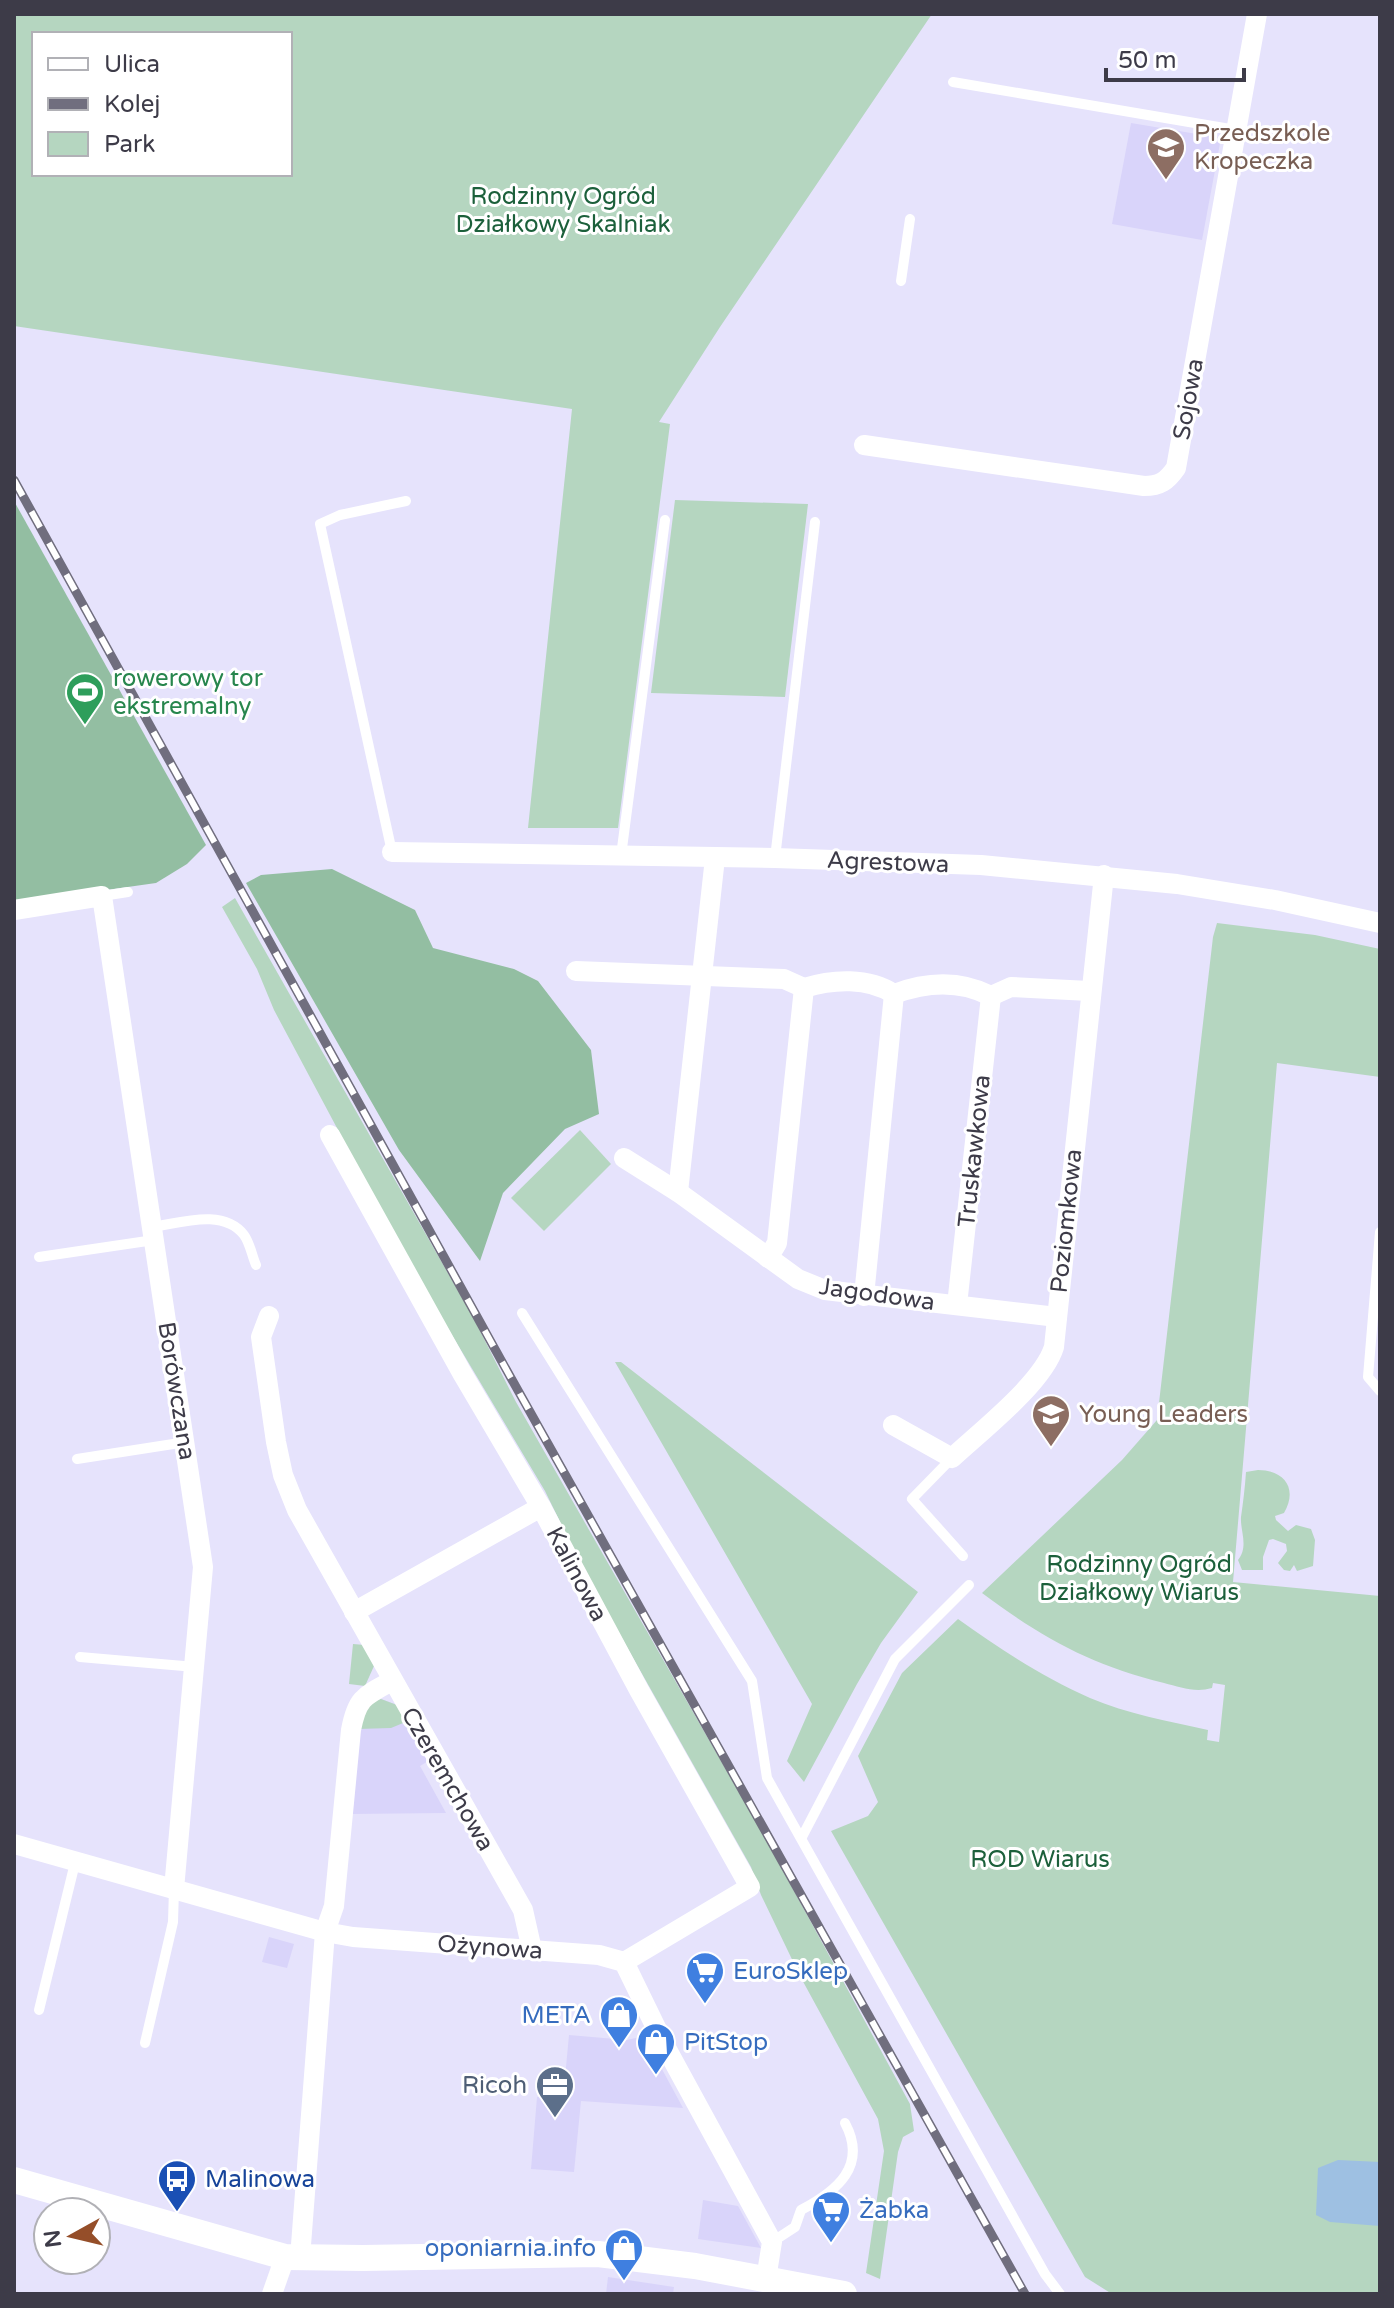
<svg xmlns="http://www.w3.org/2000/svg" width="1394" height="2308" viewBox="0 0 1394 2308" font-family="'Varela Round',sans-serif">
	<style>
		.built { fill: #d9d4fa }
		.green { fill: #b5d6c0; fill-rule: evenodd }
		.forest { fill: #93bea2 }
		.water { fill: #9ec0e2 }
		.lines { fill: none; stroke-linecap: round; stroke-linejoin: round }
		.service { stroke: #fff; stroke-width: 10 }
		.minor { stroke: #fff; stroke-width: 20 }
		.tertiary { stroke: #fff; stroke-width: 26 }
		.rail-casing { stroke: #706e7e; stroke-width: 9 }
		.rail { stroke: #fff; stroke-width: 6; stroke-dasharray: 18; stroke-linecap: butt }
		.labels { text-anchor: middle; stroke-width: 6; stroke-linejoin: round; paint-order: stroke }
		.education-label { font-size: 24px; fill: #785e54; stroke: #fff; text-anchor: start }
		.park-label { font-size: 24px; fill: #1c603b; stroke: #fff }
		.street-label { font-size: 24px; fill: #3d3b48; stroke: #fff }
		.leisure-label { font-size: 24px; fill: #27864d; stroke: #fff; text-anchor: start }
		.shop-label { font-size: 24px; fill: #366cbe; stroke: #fff; text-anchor: start }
		.service-label { font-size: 24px; fill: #4e5e75; stroke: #fff; text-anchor: end }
		.transit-label { font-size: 24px; fill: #164399; stroke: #fff; text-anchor: start }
	</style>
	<rect width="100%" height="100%" fill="#e6e3fc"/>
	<g class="built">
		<polygon points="1131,123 1221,138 1202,240 1112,224"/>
		<polygon points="381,1699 397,1705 430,1760 420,1766 446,1813 351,1814 358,1729"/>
		<polygon points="269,1937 294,1944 287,1968 262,1962"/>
		<polygon points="569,2035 627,2040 644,2036 683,2108 581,2101 574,2172 531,2169 537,2097 563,2099"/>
		<polygon points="703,2200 738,2206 761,2248 698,2239"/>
		<polygon points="608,2277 674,2287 673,2294 606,2294"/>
	</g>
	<g class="green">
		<path d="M14,14H932L720,327L659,422L670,424L618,828H528L572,409L14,326ZM34,34H290V174H34Z"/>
		<polygon points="675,500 808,504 785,697 651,693"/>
		<polygon points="235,898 474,1319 516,1402 769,1845 910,2104 914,2131 903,2137 898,2152 880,2279 866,2273 884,2151 878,2119 800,1976 761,1895 751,1867 584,1571 545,1491 409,1263 274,1010 257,969 222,907"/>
		<path d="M1217,923L1315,935L1380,949V1077L1277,1063L1233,1582L1380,1596V2294H1112L1085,2277L831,1831L868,1816L878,1802L858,1756L902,1673L958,1619C1000,1649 1042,1677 1090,1698C1127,1714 1169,1721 1208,1730L1207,1740L1219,1742L1225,1685L1213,1683L1212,1688C1195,1693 1180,1687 1164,1683C1091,1665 1042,1638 982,1593L1122,1460L1157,1420L1213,937Z"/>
		<polygon points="580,1130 611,1164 544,1231 511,1198"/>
		<polygon points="615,1362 621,1362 918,1592 881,1643 857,1684 804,1782 787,1761 812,1704"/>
		<path d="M1258,1470C1285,1470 1298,1489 1284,1513L1275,1516L1276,1520L1288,1531L1296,1525L1311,1529L1315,1540L1313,1566L1297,1571L1294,1565L1290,1571L1284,1570L1278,1563L1287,1551L1286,1544L1273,1539L1269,1540L1263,1557V1570H1242L1238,1560C1249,1546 1240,1531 1241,1517C1243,1503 1245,1487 1246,1472Z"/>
		<polygon points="353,1644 365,1645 374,1666 365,1686 349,1684"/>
		<path d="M381,1699L397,1705L408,1721L391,1728L358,1729C361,1715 365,1703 381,1699Z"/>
	</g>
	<g class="forest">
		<polygon points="14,501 206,845 187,864 156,883 14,903"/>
		<polygon points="332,869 415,910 433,948 514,969 538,981 591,1050 599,1114 565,1129 503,1193 480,1261 399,1150 246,883 261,875"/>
	</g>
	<polygon class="water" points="1338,2160 1380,2162 1380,2226 1330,2222 1316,2215 1318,2168"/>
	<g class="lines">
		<g class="service">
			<polyline points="953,82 1236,130"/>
			<polyline points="901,281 910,219"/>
			<polyline points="392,852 320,524 340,515 406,501"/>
			<polyline points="621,856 665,520"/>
			<polyline points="775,858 815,522"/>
			<polyline points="102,896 128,892"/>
			<path d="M152,1227C181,1223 223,1208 244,1235C250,1243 252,1256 256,1265"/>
			<polyline points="1380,1232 1368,1377 1380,1391"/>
			<polyline points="39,1257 154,1240"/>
			<polyline points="522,1313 752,1681 767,1778 1045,2274 1060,2294"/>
			<polyline points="952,1458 912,1499 963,1556"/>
			<polyline points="77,1459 186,1442"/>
			<polyline points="80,1657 195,1667"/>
			<polyline points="802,1837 895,1659 969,1585"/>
			<polyline points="39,2010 75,1863"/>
			<polyline points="145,2043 173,1922 174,1889"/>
			<path d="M772,2242L795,2227L801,2210C837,2191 868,2166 845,2123"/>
		</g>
		<g class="minor">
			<path d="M864,445L1144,486C1160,486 1167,481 1176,468L1257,14"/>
			<polyline points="392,852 775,858 981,865 1177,884 1275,900 1380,923"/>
			<polyline points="14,910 102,896 203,1567 174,1889"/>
			<path d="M576,971L784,979L804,988C833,979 868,977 894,994C926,982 960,980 991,996L1011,987L1089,991"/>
			<polyline points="330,1135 462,1373 541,1507 639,1690 750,1887 624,1962"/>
			<polyline points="624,1158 678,1192 798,1279 825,1290 1057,1317"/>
			<polyline points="678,1192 715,858"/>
			<polyline points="768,1258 777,1243 804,988"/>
			<polyline points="864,1296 894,994"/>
			<polyline points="957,1305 991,996"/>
			<polyline points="269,1316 261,1337 276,1442 283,1475 297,1510 523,1910 532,1950"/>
			<path d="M893,1425L952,1458C981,1431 1043,1383 1054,1347L1104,875"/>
			<polyline points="354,1612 541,1507"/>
			<polyline points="14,1844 325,1932 353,1937 599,1955 624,1962 664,2044 772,2242 766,2279"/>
			<path d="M300,2258L325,1932L334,1906L351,1730C357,1698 364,1696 392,1681"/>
			<polyline points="272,2294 285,2257"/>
		</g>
		<polyline class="tertiary" points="14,2180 285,2257 363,2258 598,2254 695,2266 844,2294"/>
		<g class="rail-casing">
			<polyline id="rail" points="14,480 511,1378 1025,2294"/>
		</g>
		<use href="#rail" class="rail"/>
	</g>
	<defs>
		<g id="school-pin" transform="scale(2)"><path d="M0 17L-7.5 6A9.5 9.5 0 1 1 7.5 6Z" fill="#8d6e63" stroke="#fff"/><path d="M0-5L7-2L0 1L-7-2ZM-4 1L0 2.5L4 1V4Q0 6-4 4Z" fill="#fff"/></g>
		<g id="stadium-pin" transform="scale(2)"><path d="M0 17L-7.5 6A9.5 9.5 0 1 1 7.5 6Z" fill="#2e9e5b" stroke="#fff"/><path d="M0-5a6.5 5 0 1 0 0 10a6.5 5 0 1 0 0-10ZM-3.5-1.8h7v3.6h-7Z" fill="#fff"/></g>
		<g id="supermarket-pin" transform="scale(2)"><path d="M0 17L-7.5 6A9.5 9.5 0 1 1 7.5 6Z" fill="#3f7fe0" stroke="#fff"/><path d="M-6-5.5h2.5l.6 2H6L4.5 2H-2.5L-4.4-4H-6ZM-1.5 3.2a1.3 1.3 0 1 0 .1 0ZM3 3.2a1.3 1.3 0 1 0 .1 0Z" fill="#fff"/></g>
		<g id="shop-pin" transform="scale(2)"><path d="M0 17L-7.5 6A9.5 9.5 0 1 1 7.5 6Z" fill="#3f7fe0" stroke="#fff"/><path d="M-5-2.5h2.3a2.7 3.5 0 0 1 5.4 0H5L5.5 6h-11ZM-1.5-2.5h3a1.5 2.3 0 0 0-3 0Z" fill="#fff"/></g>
		<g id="office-pin" transform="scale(2)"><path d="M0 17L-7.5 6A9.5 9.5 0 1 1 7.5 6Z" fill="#5c6f8a" stroke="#fff"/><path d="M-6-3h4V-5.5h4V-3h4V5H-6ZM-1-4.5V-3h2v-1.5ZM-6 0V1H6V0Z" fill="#fff"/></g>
		<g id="bus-pin" transform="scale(2)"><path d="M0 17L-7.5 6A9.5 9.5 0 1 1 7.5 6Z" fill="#1a4fb4" stroke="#fff"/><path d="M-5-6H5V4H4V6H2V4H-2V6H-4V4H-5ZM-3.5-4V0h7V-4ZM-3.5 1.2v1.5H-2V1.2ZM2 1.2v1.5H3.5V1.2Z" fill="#fff"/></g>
	</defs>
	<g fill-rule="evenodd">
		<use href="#school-pin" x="1166" y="147"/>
		<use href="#stadium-pin" x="85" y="692"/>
		<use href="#school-pin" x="1051" y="1414"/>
		<use href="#supermarket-pin" x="705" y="1971"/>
		<use href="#shop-pin" x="619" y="2015"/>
		<use href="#shop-pin" x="656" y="2042"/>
		<use href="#office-pin" x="555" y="2085"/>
		<use href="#bus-pin" x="177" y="2179"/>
		<use href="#supermarket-pin" x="831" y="2210"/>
		<use href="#shop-pin" x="624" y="2248"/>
	</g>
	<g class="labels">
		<g class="education-label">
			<text x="1194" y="141">Przedszkole<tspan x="1194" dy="28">Kropeczka</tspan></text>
			<text x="1079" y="1422">Young Leaders</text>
		</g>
		<g class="park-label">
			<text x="563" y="204">Rodzinny Ogród<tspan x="563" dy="28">Działkowy Skalniak</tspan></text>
			<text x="1139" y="1572">Rodzinny Ogród<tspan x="1139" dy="28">Działkowy Wiarus</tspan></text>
			<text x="1040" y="1867">ROD Wiarus</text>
		</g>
		<g class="street-label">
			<text transform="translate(1188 399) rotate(-80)" y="8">Sojowa</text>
			<text transform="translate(888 862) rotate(2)" y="8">Agrestowa</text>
			<text transform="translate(974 1151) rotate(-84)" y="8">Truskawkowa</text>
			<text transform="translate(1066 1221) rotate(-84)" y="8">Poziomkowa</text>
			<text transform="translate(877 1294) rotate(8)" y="8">Jagodowa</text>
			<text transform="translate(177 1391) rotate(81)" y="8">Borówczana</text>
			<text transform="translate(577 1574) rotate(62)" y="8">Kalinowa</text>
			<text transform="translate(448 1779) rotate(60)" y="8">Czeremchowa</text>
			<text transform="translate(490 1947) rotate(4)" y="8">Ożynowa</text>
		</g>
		<g class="leisure-label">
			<text x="113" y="686">rowerowy tor<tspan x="113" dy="28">ekstremalny</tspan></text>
		</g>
		<g class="shop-label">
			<text x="733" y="1979">EuroSklep</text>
			<text x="591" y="2023" text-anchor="end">META</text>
			<text x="684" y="2050">PitStop</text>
			<text x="859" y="2218">Żabka</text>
			<text x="596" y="2256" text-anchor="end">oponiarnia.info</text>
		</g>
		<g class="service-label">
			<text x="527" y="2093">Ricoh</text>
		</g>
		<g class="transit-label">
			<text x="205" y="2187">Malinowa</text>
		</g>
	</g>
	<rect width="1394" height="2308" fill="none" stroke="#3d3b48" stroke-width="32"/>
	<rect x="32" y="32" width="260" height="144" fill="#ffffff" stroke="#b1b1b6" stroke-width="2"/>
	<rect x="48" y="58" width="40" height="12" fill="#ffffff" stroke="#b1b1b6" stroke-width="2"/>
	<text x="104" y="72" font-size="24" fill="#3d3b48">Ulica</text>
	<rect x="48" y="98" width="40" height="12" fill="#706e7e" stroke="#b1b1b6" stroke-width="2"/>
	<text x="104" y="112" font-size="24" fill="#3d3b48">Kolej</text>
	<rect x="48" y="132" width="40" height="24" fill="#b5d6c0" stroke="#b1b1b6" stroke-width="2"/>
	<text x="104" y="152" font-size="24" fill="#3d3b48">Park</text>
	<g transform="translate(72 2236) rotate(262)"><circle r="38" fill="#ffffff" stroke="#b1b1b6" stroke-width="2"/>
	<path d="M0-6L14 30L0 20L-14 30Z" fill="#954e29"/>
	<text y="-12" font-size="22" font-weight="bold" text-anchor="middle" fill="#3d3b48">N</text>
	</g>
	<path d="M1106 68v12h138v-12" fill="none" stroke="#3d3b48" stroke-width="4"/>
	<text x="1118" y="68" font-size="24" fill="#3d3b48" stroke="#ffffff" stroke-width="6" paint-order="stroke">50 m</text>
</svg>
